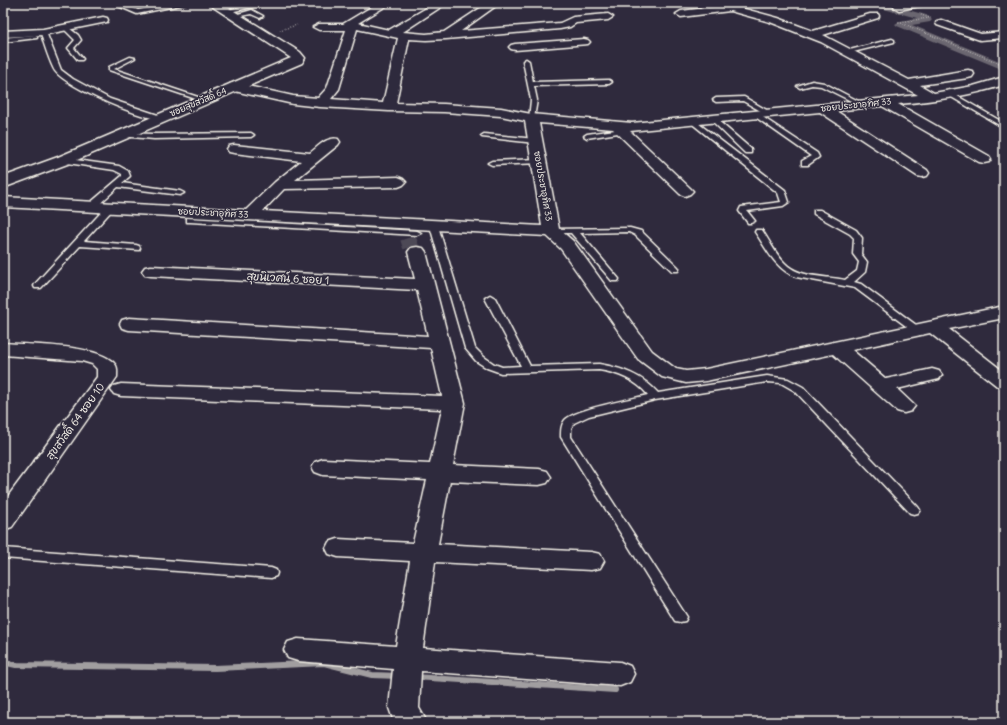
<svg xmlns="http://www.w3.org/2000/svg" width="1007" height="725" viewBox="0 0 1007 725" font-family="Delius,'Playpen Sans Thai',sans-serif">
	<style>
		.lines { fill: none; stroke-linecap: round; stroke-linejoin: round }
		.stream { stroke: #a19ea0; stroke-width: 6 }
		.canal { fill: #6a6670; fill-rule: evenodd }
		.minor-tunnel { stroke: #4d4857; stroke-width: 16; stroke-dasharray: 16 8; stroke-linecap: butt }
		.service-casing { stroke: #f4f1e8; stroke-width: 3 }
		.minor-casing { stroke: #f4f1e8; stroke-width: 3 }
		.tertiary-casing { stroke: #f4f1e8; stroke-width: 3 }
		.path { stroke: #f4f1e8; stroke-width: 1.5; stroke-dasharray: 0.5 2; stroke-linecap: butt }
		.service { fill: #2f2a3d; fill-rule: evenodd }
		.minor { fill: #2f2a3d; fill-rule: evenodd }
		.tertiary { fill: #2f2a3d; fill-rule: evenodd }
		.labels { text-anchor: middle; stroke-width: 3; stroke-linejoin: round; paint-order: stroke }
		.far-street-label { font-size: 9px; fill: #f4f1e8; stroke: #2f2a3d }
		.street-label { font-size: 11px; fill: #f4f1e8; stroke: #2f2a3d }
	</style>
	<rect width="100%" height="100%" fill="#2f2a3d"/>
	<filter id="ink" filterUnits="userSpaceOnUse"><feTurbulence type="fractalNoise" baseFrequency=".025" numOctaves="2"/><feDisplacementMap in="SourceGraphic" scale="8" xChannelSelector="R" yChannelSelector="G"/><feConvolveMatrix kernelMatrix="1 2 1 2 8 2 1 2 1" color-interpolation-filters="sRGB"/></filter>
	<g filter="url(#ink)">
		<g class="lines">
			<g class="stream">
				<polyline points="3,662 16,665 215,668 324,663 372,675 399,676"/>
				<polyline points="415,677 615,690"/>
			</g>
			<polygon class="canal" points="867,3 883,3 926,15 932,20 930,22 912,25 1004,63 1004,70 897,26 895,24 900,21 917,18 869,5"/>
			<polyline class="minor-tunnel" points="408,238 411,247"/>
			<g class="service-casing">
				<g id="service">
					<polygon points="116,3 120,3 138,10 178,3 190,3 137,14 116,5"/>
					<polygon points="258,3 269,3 226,13 223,11"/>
					<polygon points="696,3 702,3 712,11 707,12"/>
					<polygon points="252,10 263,16 260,18 251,14 241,16 238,14"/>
					<polygon points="65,25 78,35 81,40 74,48 83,59 82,60 78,60 68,48 75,40 62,27"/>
					<path d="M41,31L46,32L61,70L73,79L110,99L164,117V119C147,122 66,87 55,71C51,65 41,37 41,31Z"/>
					<polygon points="35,35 37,36 37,38 3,42 3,38"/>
					<polygon points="892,39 894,40 894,42 845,54 842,52"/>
					<polygon points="130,57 135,58 114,69 207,100 202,101 109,70 109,67"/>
					<polygon points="526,59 529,61 533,82 609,80 612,82 609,84 534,86 537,100 534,118 529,119 531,100 523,61"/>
					<polygon points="812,81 824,83 864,104 859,105 821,86 812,85 800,88 797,86"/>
					<polygon points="948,93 952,93 1004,123 1004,128 948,95"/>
					<polygon points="744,97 770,112 771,113 766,114 743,101 716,102 713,100 716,98"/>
					<polygon points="754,114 758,114 817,153 819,157 808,165 802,165 802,161 811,156 754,116"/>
					<polygon points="711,118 715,118 751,149 751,153 745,153 711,120"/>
					<polygon points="690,120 694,120 785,190 789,202 783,206 747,211 755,221 751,223 748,223 739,211 741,207 781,202 778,193 690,122"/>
					<polygon points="622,129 625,131 624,132 587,138 584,136 587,134"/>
					<polygon points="122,133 154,134 251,133 254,135 251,137 154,139 120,136 119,135"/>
					<polygon points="484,134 535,139 539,141 535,143 482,137 481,136"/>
					<polygon points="61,158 119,166 128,171 130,176 122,183 180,191 184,193 180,195 118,187 95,208 89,208 89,204 122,176 122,174 114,170 61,162"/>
					<polygon points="539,159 542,159 542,163 492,165 488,163 492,161"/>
					<polygon points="108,205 111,205 115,207 84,241 136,245 139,246 140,248 139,250 80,246 41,288 35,288 34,286 35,284"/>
					<path d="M814,210H820L856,230L862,238L861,254L867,262L865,272L854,282L861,284L920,328L922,330L920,332H914L855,288L796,277C775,269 767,249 755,232L756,230H762C770,242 777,257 788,266C803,278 827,276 845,280L857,271L859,262L853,254L854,238L850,234L814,214Z"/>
					<polygon points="187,218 417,231 421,233 417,235 190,222 187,222"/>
					<path d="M431,224H434L438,226L475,348L484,357L494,364L502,367L521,366L485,298L490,295L495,298L530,366L599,364C622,368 642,375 658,393L767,376L788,379L803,387L918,507L920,510L918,513L914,514L910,513L795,391L781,383L767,382L655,400L589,416L574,423L571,428V437L687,617L685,621L680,622L675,621L561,437C561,430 561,425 565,420C575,409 632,399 648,395C636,380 618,373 599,370L501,373L487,368L476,361L465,348L430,226Z"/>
					<polygon points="630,228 641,231 678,267 679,269 678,271 672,271 635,235 629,232 580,233 619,279 618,281 612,281 571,233 551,233 547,231 551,229"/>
					<polygon points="3,548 271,568 276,570 277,573 276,576 271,578 3,558"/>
				</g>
			</g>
			<g class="minor-casing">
				<g id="minor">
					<path d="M378,3H391L358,23L389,30L435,3H447L403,32L426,34L444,32L488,3H500L461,31L560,23L573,17L608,14L613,17L608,20L576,23L570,27L560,29L446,39L426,40L409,39L396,103L444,104L501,108L531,114L632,123L918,95L821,42L770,22L730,11L681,17L676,14L681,11L730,5L778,18L813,31L870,14H878L879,16L878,18L823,35L909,80L968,70L972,71L974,74L972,77L968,78L920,85L934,93L973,86L1004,77V85C969,96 934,101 898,104L989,156L991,159L989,162L984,163L979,162L882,106L836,111L927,170L929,173L927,176L922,177L917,176L820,112L630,131L690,188L693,191L690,194L685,196L680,194L613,129L539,123L559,229L573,241L652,351L676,369L686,371L706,369L1004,306V318L949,329L1004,372V388L997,386L930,333L852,350L886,379L932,369L939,371L942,375L939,379L897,389L915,406L911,411L904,413L897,411L833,354L706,381L686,383L662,377L638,359L561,249L547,236L3,207V197L246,210L275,182L301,161L234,153L229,152L227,149L229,146L234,145L310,153C318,147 327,136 338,139L340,142L338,145L295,180L398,177L403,179L406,182L403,185L398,187L284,189L263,211L542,226L525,121L501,116L444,112L389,111L320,107L293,104L230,90L228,87L230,84L234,83L293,96L318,98L327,88L346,30H319L313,27L319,24H343ZM357,29L398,38L383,103L331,99L339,89Z"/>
					<polygon points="904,3 926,3 925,5 899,10 894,7 895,5"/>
					<polygon points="103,17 107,18 108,20 107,22 43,35 3,37 3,31 43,29"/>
					<polygon points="941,20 981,34 1004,32 1004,38 980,40 937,25 936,23 937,21"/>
					<polygon points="584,39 588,40 590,42 588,44 515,50 511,49 509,47 511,45 515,44"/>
					<polygon points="417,247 423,248 426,252 465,403 453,465 539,469 547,471 551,477 547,483 539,485 450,481 438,544 591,552 600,554 604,561 600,568 591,570 435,562 423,648 620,662 630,666 634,674 630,682 620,686 421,671 419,708 427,722 394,722 389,708 393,669 298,661 288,658 284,650 288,642 298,639 396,646 410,561 338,557 329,554 326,548 329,542 338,539 413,543 427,480 323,475 315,472 312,467 315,462 323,459 430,464 442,409 121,396 114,394 111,390 114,386 121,384 442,396 431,348 129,330 122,328 120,324 122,320 129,318 428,336 417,290 151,276 145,275 142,271 145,267 151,266 415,279 408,252 411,248"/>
					<path d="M3,343C29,345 96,344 114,363C118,367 117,371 117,377L12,527L3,530V503L97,377V369L92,364L82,361L3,355Z"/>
				</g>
			</g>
			<g class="tertiary-casing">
				<polygon id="tertiary" points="207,3 221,3 300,52 305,58 302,63 70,163 3,188 3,177 58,157 291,58"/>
			</g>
			<g class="path">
				<polyline points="880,3 887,5"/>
				<polyline points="921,15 931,18"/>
				<polyline points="929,18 899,22 1004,65"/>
				<polyline points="280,30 297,25"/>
			</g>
			<use href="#service" class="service"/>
			<use href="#minor" class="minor"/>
			<use href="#tertiary" class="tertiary"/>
		</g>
	</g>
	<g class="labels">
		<g class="far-street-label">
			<text transform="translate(198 102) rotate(-23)" y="3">ซอยสุขสวัสดิ์ 64</text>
			<text transform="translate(856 105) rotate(-6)" y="3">ซอยประชาอุทิศ 33</text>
			<text transform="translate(543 186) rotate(80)" y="3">ซอยประชาอุทิศ 33</text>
			<text transform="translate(213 213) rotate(3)" y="3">ซอยประชาอุทิศ 33</text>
		</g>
		<g class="street-label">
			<text transform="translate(288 278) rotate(3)" y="4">สุขนิเวศน์ 6 ซอย 1</text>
			<text transform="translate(75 421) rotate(-54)" y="4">สุขสวัสดิ์ 64 ซอย 10</text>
		</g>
	</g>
	<rect width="1007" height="725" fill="none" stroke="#2f2a3d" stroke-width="16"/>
	<rect x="8" y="8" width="991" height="709" fill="none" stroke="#f4f1e8" stroke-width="1.5" filter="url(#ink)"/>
</svg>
